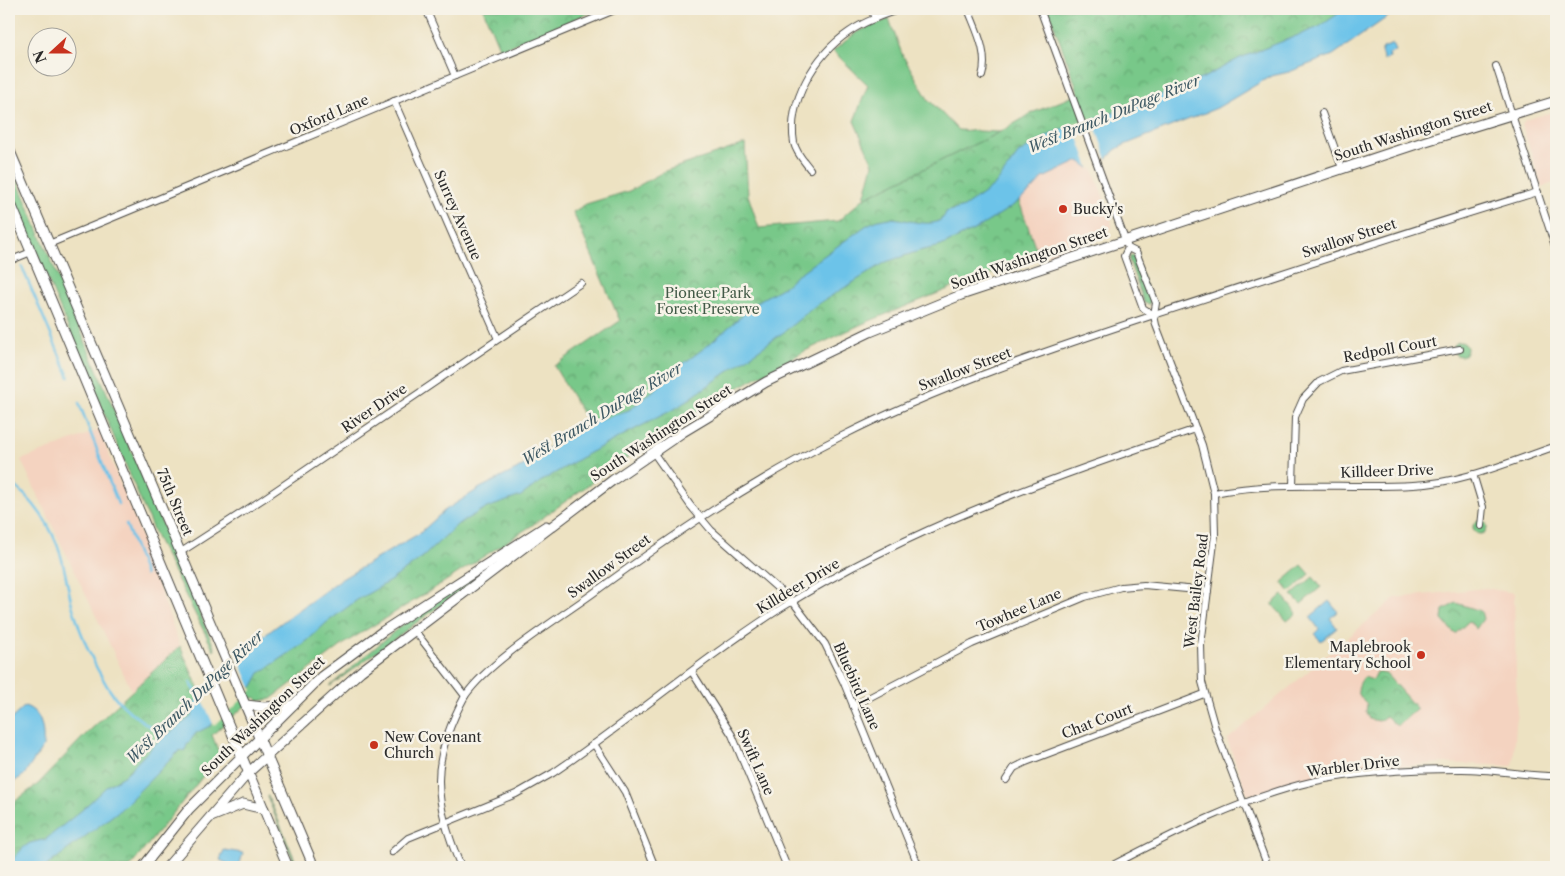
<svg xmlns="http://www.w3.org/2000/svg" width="1565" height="876" viewBox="0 0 1565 876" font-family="'Libre Caslon Text',serif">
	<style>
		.built { fill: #f4d3c0 }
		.grass { fill: #78c889; stroke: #527a5a }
		.park { fill: url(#park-crowns); stroke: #527a5a }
		.water { fill: #6cc3e9; stroke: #4c778a }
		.pier { fill: #ede2c2 }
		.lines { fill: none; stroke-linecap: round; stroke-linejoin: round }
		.stream { stroke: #6cc3e9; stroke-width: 2.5 }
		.street-casing { stroke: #484642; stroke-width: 8 }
		.secondary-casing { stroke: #484642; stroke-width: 11 }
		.street { stroke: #fff; stroke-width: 6 }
		.secondary { stroke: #fff; stroke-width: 9 }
		.poi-dot { fill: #c8321e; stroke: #f7f3e8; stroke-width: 2 }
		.labels { text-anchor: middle; stroke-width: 5; stroke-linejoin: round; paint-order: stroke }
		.street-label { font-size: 14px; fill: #2b2b2b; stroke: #f7f3e8 }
		.poi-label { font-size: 14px; fill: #2b2b2b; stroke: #f7f3e8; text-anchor: start }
		.park-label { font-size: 14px; fill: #425a47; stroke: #f7f3e8 }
		.water-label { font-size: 15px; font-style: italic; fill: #3e5964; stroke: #f7f3e8 }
	</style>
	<defs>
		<pattern id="park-crowns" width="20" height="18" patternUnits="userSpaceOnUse" patternTransform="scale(1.25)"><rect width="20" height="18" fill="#78c889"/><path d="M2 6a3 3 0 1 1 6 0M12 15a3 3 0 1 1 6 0" fill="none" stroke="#63a370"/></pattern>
	</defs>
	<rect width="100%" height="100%" fill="#f7f3e8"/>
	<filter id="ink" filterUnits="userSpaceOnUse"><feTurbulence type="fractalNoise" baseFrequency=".02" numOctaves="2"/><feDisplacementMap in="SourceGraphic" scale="10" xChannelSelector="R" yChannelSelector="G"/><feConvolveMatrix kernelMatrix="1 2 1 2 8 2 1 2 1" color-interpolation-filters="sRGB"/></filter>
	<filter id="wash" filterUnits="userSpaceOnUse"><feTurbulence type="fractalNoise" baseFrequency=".0096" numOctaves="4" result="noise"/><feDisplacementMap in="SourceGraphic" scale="20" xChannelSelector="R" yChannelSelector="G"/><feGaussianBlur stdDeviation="1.12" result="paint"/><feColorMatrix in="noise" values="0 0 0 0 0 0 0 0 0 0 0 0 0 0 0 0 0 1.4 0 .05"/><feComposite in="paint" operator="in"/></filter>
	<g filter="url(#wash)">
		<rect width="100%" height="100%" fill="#ede2c2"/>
		<g class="built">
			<polygon points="1556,111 1556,182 1542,187 1522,125 1525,120"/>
			<polygon points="1079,161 1088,168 1092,167 1111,217 1112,228 1102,237 1039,257 1019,201 1043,178"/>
			<polygon points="99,430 138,528 180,646 132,691 21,460"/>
			<polygon points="1486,588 1514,593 1517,712 1513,766 1442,763 1343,771 1301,780 1252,795 1247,793 1227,740 1395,598"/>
		</g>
		<g class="grass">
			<polygon points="889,19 902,54 928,99 958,130 1000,132 864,198 873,164 854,121 868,85 833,51 857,32"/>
			<polygon points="9,161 215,649 214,651 156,537 9,187"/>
			<polygon points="1131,255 1135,257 1151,300 1149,304 1144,303 1129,260"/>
			<circle cx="1460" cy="349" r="7"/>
			<circle cx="1480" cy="527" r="7"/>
			<polygon points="1302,565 1310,574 1290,592 1282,582"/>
			<polygon points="485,569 487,571 330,686 410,618"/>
			<polygon points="1313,577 1321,587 1301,604 1292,595"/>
			<polygon points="1282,595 1297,613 1287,621 1272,604"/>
			<polygon points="267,796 268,796 298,867 296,867"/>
		</g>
		<g class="park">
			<polygon points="483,9 599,9 500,50"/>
			<polygon points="1048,9 1377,9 1027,166 1019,201 1039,257 963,283 862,324 805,351 717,399 622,461 531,526 438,586 348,641 271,699 259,701 255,697 212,735 220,755 130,867 9,867 9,806 38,784 85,735 180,646 201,694 450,518 596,436 554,366 620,321 573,212 586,204 629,191 665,171 745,144 748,195 759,228 838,221 864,198 1000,132 1034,112 1079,94"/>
			<polygon points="1456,603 1481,611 1483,619 1476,629 1469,621 1455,634 1442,620 1443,610"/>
			<path d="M1377,672L1386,674L1417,709L1397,726L1386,716L1379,721L1369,719L1366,712L1367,704C1358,695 1354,690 1364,677L1373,680Z"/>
		</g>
		<g class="water">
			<path d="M1345,9H1399L1333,55L1289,72L1271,76L1217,108L1122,146L1115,150L1106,160L1089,168L1079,161L1043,178L1030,192L1011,207L978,228L941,246L919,251L886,262L815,306L784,332L678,407L589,453L540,482L521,496L484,509L458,524L424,556L390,581L357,600L326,623L307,641L260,673L253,686L210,726L196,733L187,745L185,751L180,750L120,810L45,867H9V863L24,847L30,843L46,839L82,810L107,786L125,775L155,744L192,716L196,700L237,656L285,620L340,580L420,533L444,511L480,488L516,470L542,454L555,442L594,422L629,410L659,386L668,375L707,346L760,300L785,286L797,275L867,225C874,221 881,219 890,218C905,218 940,233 946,212L964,207L994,186L1019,153L1055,132L1136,105L1203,78L1240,58L1319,27Z"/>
			<polygon points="1393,44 1396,51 1389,54 1390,58 1384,60 1381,52 1383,48"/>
			<polygon points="1329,601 1338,612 1330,618 1337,628 1321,641 1314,634 1319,629 1310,617"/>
			<path d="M25,706C42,712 44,730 43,747L24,775L9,785V721Z"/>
			<polygon points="224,850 243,853 239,867 234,867 220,860"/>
		</g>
		<g class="pier">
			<polygon points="1092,118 1108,162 1090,170 1073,124"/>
			<polygon points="236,653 252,690 214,726 199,692"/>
		</g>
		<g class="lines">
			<g class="stream">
				<polyline points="9,234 14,247"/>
				<polyline points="22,267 69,377"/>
				<polyline points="79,403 118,504"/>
				<path d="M9,482C33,498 53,528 61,556C66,573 68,591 73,608C81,635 92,662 107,686C121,709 145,723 167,738"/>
				<polyline points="126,524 145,575"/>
				<polyline points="190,682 200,698"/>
			</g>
		</g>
	</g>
	<g filter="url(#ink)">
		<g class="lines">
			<g class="street-casing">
				<g id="street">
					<polyline points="426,9 455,76"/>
					<polyline points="871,9 875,18"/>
					<path d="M968,9C976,30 989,53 982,76"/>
					<polyline points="1040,9 1128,248 1136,252 1156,303 1154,315 1156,325 1202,445 1214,493 1215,535 1201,645 1202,682 1215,728 1268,867"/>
					<polyline points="1496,66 1556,249"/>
					<polyline points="394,101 498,339"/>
					<polyline points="1322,113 1342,168"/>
					<path d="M810,169C804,161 796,153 794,143C787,102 815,55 849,32C865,21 883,15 901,9"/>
					<polyline points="49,244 617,9"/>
					<polyline points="1128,248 1124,256 1143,308 1154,315"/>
					<polyline points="9,261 31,252"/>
					<polyline points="653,452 690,505 711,530 793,602 825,644 844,683 919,867"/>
					<polyline points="1473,474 1483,507 1481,526"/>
					<polyline points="1293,485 1295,417 1303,399 1319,382 1341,371 1460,349"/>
					<path d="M1214,493C1280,480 1346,489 1413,485C1462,483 1510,462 1556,446"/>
					<polyline points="181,552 263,499 581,283"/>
					<path d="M415,631L465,696C429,762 433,799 461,867"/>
					<polyline points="692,672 732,735 787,867"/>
					<path d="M465,696C489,661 556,620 592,594C671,536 752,481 840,437C940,386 1048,350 1154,315C1282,274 1409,230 1538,192"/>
					<polyline points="853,706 972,644 1085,597 1121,587 1144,585 1208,591"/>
					<polyline points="594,744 625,792 655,867"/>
					<polyline points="1006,780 1014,768 1026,762 1204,694"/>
					<path d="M392,852L408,838L516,794L553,773C631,720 703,658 783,607C911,527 1053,477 1196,429"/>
					<path d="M1109,867C1172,834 1242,798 1311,782C1360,771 1412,769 1462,769C1494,769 1525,776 1556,776"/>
				</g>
			</g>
			<g class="secondary-casing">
				<g id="secondary">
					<polyline points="9,149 314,867"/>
					<polyline points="9,199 288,867"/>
					<polyline points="246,705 264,707 293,705"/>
					<polyline points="211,817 243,804 264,809"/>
					<polyline points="143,867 189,809 322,676 383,631 546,526"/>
					<polyline points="167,867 249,772 361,671 613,480 683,432 766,382 870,332 961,295 1426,141 1556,101"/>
				</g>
			</g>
			<use href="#street" class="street"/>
			<use href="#secondary" class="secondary"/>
		</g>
	</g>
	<g class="poi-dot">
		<circle cx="1063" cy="209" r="5"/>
		<circle cx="1421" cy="655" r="5"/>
		<circle cx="374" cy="745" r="5"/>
	</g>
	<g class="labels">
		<g class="street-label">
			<text transform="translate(329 115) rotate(-23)" y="5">Oxford Lane</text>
			<text transform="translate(1413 131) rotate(-18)" y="5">South Washington Street</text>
			<text transform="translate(458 215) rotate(66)" y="5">Surrey Avenue</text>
			<text transform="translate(1349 238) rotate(-18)" y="5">Swallow Street</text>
			<text transform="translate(1029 258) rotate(-19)" y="5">South Washington Street</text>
			<text transform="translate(1390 349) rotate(-10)" y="5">Redpoll Court</text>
			<text transform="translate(965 369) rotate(-21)" y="5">Swallow Street</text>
			<text transform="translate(374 408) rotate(-34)" y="5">River Drive</text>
			<text transform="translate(661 433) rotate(-33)" y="5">South Washington Street</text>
			<text transform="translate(1387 471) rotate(-2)" y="5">Killdeer Drive</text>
			<text transform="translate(175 502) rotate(67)" y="5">75th Street</text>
			<text transform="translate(609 566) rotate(-36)" y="5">Swallow Street</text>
			<text transform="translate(798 586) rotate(-31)" y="5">Killdeer Drive</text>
			<text transform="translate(1196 591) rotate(-83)" y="5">West Bailey Road</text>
			<text transform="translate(1019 610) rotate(-23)" y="5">Towhee Lane</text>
			<text transform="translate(857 686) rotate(66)" y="5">Bluebird Lane</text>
			<text transform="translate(263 716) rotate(-44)" y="5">South Washington Street</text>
			<text transform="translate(1097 721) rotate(-21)" y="5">Chat Court</text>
			<text transform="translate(756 762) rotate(66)" y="5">Swift Lane</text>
			<text transform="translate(1353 766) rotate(-7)" y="5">Warbler Drive</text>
		</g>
		<g class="poi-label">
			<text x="1073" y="214">Bucky's</text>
			<text x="1411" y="652" text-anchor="end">Maplebrook<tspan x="1411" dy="16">Elementary School</tspan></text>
			<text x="384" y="742">New Covenant<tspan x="384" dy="16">Church</tspan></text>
		</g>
		<g class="park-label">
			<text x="708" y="298">Pioneer Park<tspan x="708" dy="16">Forest Preserve</tspan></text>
		</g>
		<g class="water-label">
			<text transform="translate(1114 114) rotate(-22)" y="5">West Branch DuPage River</text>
			<text transform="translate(602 414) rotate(-31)" y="5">West Branch DuPage River</text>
			<text transform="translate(195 697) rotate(-44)" y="5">West Branch DuPage River</text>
		</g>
	</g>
	<rect width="1565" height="876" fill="none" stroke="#f7f3e8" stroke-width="30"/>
	<g transform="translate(52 52) rotate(249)"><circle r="24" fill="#f7f3e8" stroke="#a5a39c"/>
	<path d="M0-4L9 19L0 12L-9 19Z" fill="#c8321e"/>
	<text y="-8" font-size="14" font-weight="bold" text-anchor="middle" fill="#2b2b2b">N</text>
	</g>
</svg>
